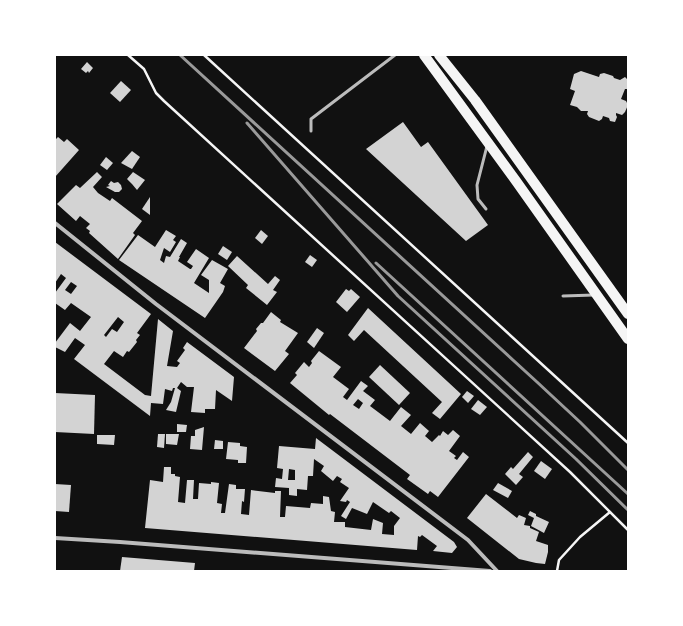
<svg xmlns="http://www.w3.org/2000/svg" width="683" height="626" viewBox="0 0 683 626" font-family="Lora,serif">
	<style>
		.building { fill: #d3d3d3; fill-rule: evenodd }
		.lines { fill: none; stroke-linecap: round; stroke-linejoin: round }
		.path { stroke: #f5f5f5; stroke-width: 2.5 }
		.service { stroke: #bcbcbc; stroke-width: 3 }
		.minor { stroke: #bcbcbc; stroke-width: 4 }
		.primary { stroke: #f5f5f5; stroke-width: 10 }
		.rail { stroke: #9a9a9a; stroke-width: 3 }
	</style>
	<rect width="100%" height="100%" fill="#111"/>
	<g class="building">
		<polygon points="87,62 93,68 89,73 88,71 86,73 81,69"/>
		<polygon points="581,71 599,77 600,74 604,73 613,76 614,78 620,80 625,77 628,80 628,89 625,89 621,99 626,101 628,105 625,112 622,115 616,113 616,115 617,117 615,122 610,121 609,118 603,116 602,119 599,121 589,117 587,114 588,111 581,111 577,107 570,105 575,91 570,89 574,74"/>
		<polygon points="121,81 131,90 120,102 110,93"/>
		<polygon points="403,122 421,147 428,142 488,225 466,241 366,149"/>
		<polygon points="58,137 64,142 67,139 79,150 55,177 55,140"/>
		<polygon points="132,151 140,157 132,169 121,163"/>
		<polygon points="106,157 113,163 107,170 100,165"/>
		<polygon points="97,172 102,177 93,187 98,193 110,201 112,198 142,221 133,233 135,235 118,259 89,233 90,231 86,228 90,224 80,216 76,221 57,204 76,185 80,188"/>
		<polygon points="133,172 145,180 137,190 132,184 127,179"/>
		<polygon points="111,181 114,183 118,182 121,185 122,189 119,192 115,192 106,187 110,186 108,185"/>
		<polygon points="150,197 150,215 142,209"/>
		<polygon points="166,230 176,236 173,240 176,242 170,252 164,248 160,260 164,263 166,256 170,257 181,239 187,243 179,257 180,257 178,261 190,269 191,269 193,266 187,262 196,249 209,258 194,283 209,293 209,280 201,275 212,260 228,269 220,283 225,286 223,292 205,318 119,260 138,235 155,247"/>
		<polygon points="261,230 268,236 262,244 255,238"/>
		<path d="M55,242L151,314L137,333L140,335L136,340L137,342L129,352L127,351L123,357L114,351L104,364L145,395L151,396L158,319L173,331L167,366L177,367L180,363L177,361L185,350L183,348L187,342L234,377L232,401L216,390L215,409H205V413L191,412L194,387H187L181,382L177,388L181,391L176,412L166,410L171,402L175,388H173L172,391L165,389L163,404L151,403L150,416L74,359L85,345L75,338L65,352L55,347V343L70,323L80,331L91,317L71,303L65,310L55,303V293L66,278L61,274L55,283ZM71,282L77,286L71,294L65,290ZM118,317L124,322L117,332L112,329L106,337L104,335Z"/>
		<polygon points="223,246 232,252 227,260 218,254"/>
		<polygon points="310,255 317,260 312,267 305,262"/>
		<polygon points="237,256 268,284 275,276 280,280 273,290 277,292 267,305 246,288 248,285 228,266"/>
		<polygon points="346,289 349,291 351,289 360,297 347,312 336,302"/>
		<polygon points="368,308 461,394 440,419 432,413 442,402 364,330 354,341 348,335"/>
		<polygon points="271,312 281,320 280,322 298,333 285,351 289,354 275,371 244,348 257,331 256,329 261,323 263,323"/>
		<polygon points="317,328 324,333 314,348 307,342"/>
		<path d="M319,351L341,367L333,377L349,389L343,397L347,400L361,381L368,386L363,391L375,400L370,406L390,421L401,407L411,415L401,426L411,434L420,423L429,431L425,436L432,442L439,435L440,436L443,431L448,435L453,430L460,436L449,451L456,456L454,458L457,460L463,452L469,457L438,497L430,491L428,494L407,479L410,475L330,414L329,415L290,383L297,375L295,373L304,362L309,367L312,363L311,361ZM358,399L363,403L359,409L353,405Z"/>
		<polygon points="380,365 410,393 399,405 369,377"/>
		<polygon points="467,391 474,396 468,403 462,397"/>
		<polygon points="55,393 95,395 94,434 55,432"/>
		<polygon points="478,400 487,407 480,415 471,409"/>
		<polygon points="177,424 187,425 186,432 177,432"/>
		<polygon points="204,427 202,450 190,449 191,436 195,436 195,430"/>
		<polygon points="158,434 165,434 164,448 157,447"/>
		<polygon points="166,434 179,434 177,445 166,444"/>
		<polygon points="97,435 115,435 114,445 97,444"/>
		<path d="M316,438L454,542L457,547L452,553L433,551L437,546L422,535L420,537L418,536L417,550L145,528L150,480L163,482L164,467H171V474H175V476L180,477L178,502L185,503L187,480H194L193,499H198L199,483L211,484V482L219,483L217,503L222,504L221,513H225L229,484L236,485V489H245L244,502L242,501L241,514L249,515L251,490L275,493V491H281L280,517H285L286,506L310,508L311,503L323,504V496L329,497L331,511L335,512L334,522H345V527L371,530L373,519L383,523L382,534L394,535V526L400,518L391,511L389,513L373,502L367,514L352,508L346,519L341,516L350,502L347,500L346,502L340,501L349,488L340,482L342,479L337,476L333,481L321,471L324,466L314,459L313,476H308L307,490L297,489V496L289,495V488L275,487L276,478L282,479L283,469L277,468L279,446L315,449ZM289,469L295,470V480H288Z"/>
		<polygon points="215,440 223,441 223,449 214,449"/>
		<polygon points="228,442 240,443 240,446 247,447 246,463 238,463 238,460 226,459"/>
		<polygon points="528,452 533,457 519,474 523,477 516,485 505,474 511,467 513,469"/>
		<polygon points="541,461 552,469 545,479 534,471"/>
		<polygon points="498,483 512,491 508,498 493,490"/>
		<polygon points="55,484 71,485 69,512 55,511"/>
		<polygon points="486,494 517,518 519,515 526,518 524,525 530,526 530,528 539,532 536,541 548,545 548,552 545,564 536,563 519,559 467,518"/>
		<polygon points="530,511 536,514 536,516 549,522 544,533 531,526 534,518 528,515"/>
		<polygon points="122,557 195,563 194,571 120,571"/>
	</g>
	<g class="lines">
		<g class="path">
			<polyline points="128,55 144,69 156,93 164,101 570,472 628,530"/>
			<polyline points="204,55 628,443"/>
			<polyline points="557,571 559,560 580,537 610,512"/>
		</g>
		<g class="service">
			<polyline points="311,131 311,119 395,55"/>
			<polyline points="486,209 478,199 477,185 487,146"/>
			<polyline points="563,296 594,295"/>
		</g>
		<g class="minor">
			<polyline points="55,223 156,304 468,540 497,571"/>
			<polyline points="55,538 120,542 490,571"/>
		</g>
		<g class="primary">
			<polyline points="424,55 516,181 628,339"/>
			<polyline points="439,55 475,100 628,314"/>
		</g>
		<g class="rail">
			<polyline points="180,55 537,382 580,422 628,470"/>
			<polyline points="247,123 398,296 576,459 628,510"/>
			<polyline points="376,263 628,494"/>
		</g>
	</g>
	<rect width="683" height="626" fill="none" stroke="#ffffff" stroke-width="112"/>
</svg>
